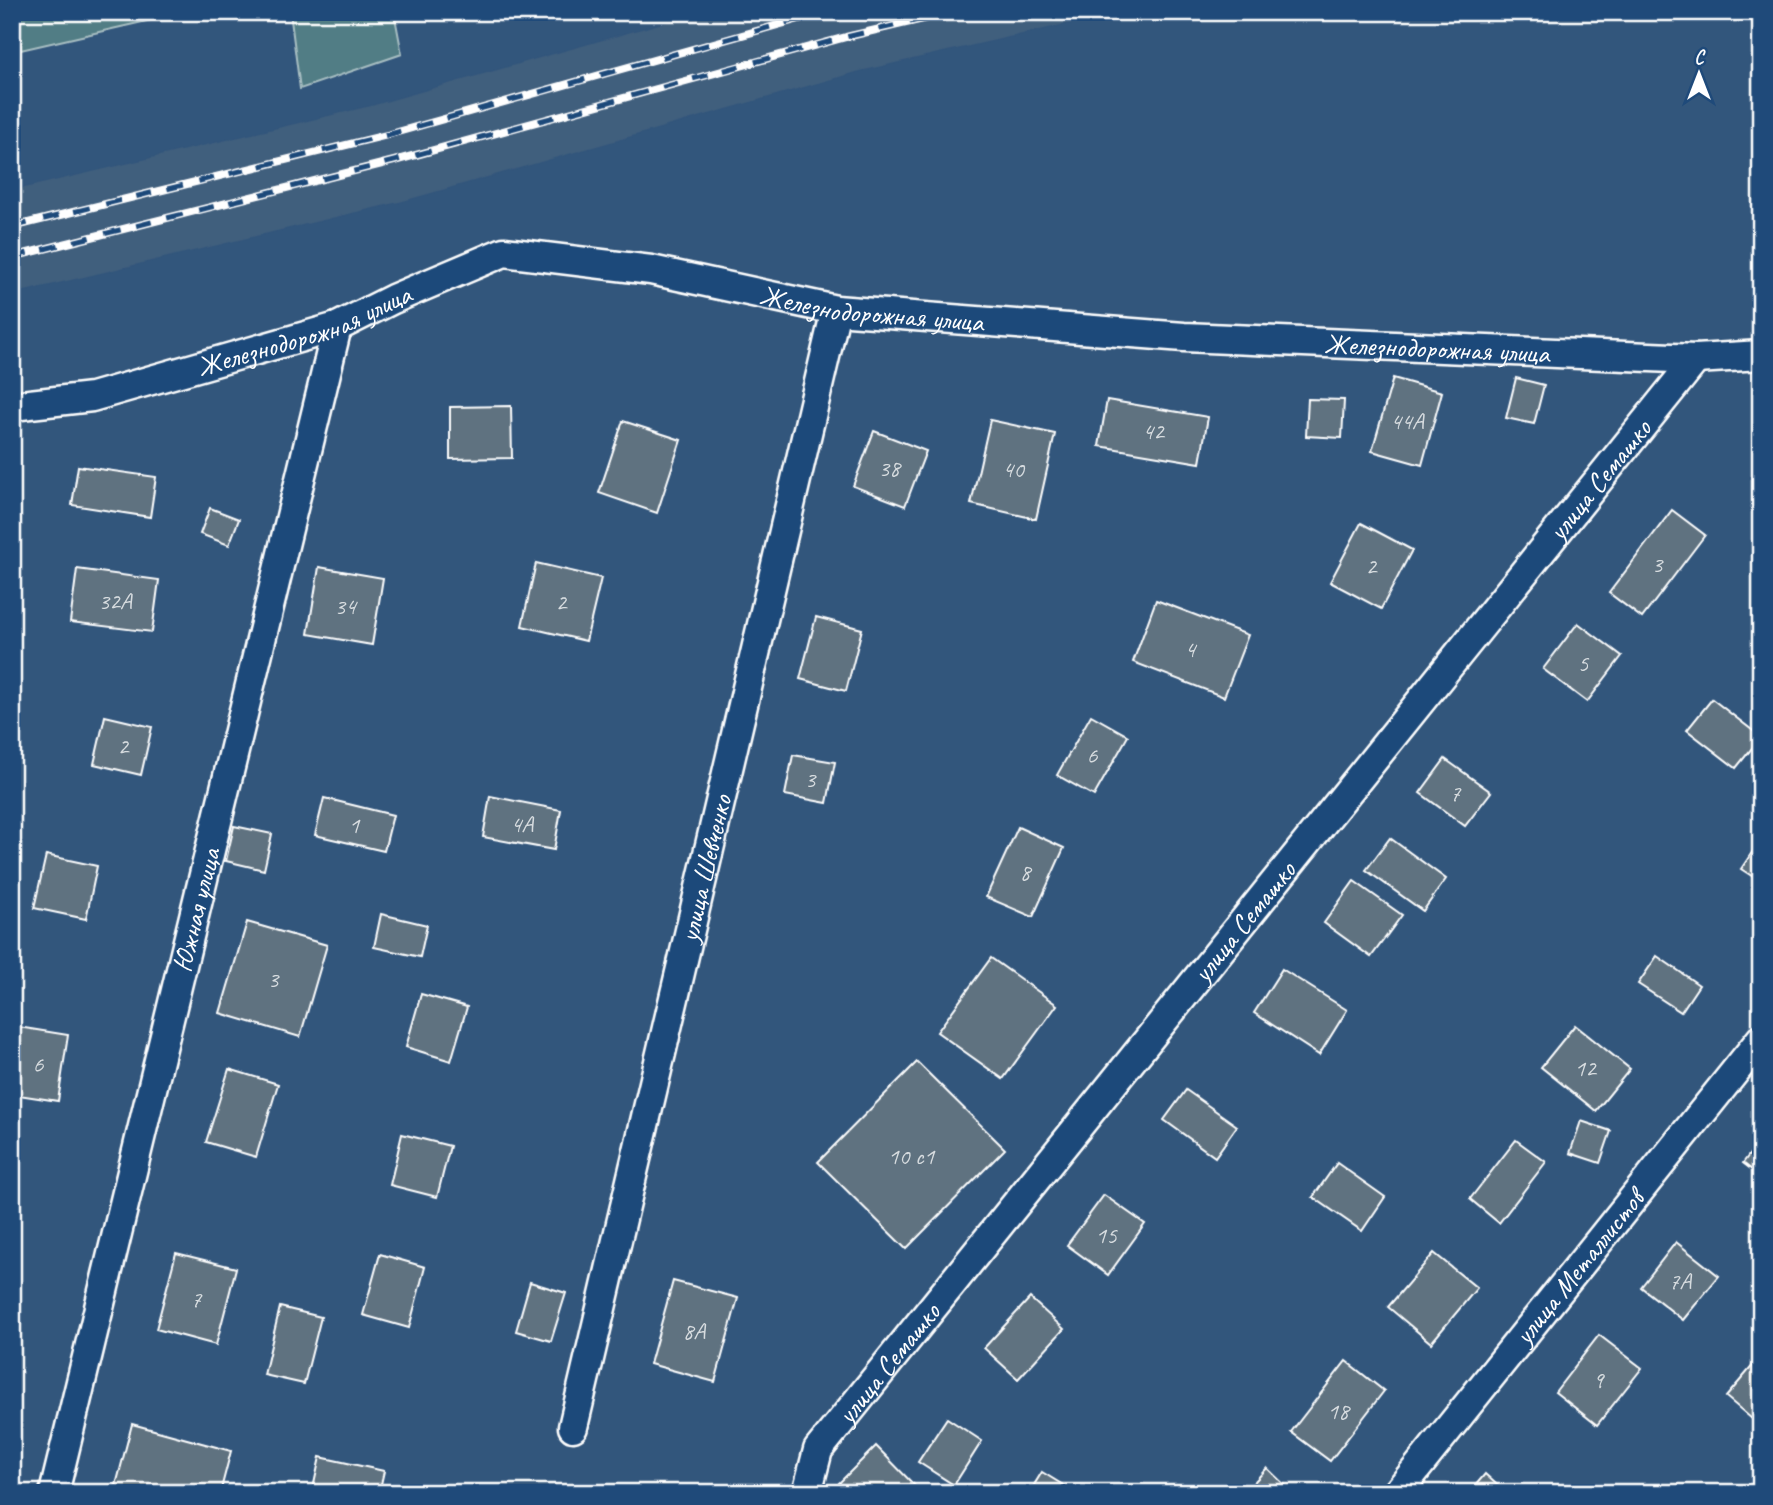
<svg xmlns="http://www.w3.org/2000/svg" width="1773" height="1505" viewBox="0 0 1773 1505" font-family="Caveat,sans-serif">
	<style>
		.built { fill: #405e7d }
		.green { fill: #517d85; stroke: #a8bec2; stroke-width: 2 }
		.building { fill: #5f7280; stroke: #fff; stroke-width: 2 }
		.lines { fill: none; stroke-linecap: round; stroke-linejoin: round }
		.minor-casing { stroke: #fff; stroke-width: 33 }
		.minor { stroke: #1f4a7a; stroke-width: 28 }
		.rail-casing { stroke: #fff; stroke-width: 8 }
		.rail { stroke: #1f4a7a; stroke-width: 5; stroke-dasharray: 16; stroke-linecap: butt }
		.labels { text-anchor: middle; stroke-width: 6; stroke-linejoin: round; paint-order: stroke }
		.number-label { font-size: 24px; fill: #d7dcdf }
		.street-label { font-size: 28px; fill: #fff; stroke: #1f4a7a }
	</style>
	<rect width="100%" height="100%" fill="#32567c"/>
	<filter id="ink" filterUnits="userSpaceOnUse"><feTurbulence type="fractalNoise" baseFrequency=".0143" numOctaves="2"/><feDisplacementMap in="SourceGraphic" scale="14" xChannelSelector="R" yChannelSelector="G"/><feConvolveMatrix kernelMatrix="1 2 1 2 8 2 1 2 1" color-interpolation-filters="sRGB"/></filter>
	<g filter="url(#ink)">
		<polygon class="built" points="702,12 1118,12 860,71 403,201 12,294 12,191 371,106"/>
		<g class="green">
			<polygon points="12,12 186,12 12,52"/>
			<polygon points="290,12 394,12 402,54 300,89"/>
		</g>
		<g class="building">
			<polygon points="1393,378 1442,392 1422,465 1372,451"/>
			<polygon points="1516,378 1544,385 1534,424 1506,418"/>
			<polygon points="1308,399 1344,400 1342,438 1306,436"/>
			<polygon points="1107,400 1208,417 1200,463 1099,446"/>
			<polygon points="511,406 512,458 450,459 450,407"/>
			<polygon points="990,420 1055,434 1036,519 971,504"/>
			<polygon points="623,421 681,440 657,513 599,493"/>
			<polygon points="874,431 926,451 905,506 853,486"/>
			<polygon points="1754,433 1761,433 1761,501 1753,501"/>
			<polygon points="78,466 156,477 150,517 72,505"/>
			<polygon points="210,508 239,519 229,545 200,534"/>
			<polygon points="1672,510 1705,535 1642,618 1609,593"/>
			<polygon points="1361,523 1412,550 1381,609 1330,582"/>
			<polygon points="536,563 601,578 586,641 522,626"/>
			<polygon points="319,567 383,578 372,645 308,634"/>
			<polygon points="77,569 159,580 152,632 70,622"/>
			<polygon points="1156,600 1248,635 1224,697 1133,662"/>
			<polygon points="816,617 862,629 846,691 800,679"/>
			<polygon points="1578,623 1622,656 1587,702 1543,669"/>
			<polygon points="1712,699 1761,737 1736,768 1687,730"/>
			<polygon points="1091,715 1128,736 1094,796 1057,775"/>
			<polygon points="105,716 152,727 141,775 94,764"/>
			<polygon points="793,755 835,762 827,803 785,795"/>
			<polygon points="1445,759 1491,792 1465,826 1420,793"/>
			<polygon points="490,796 561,810 554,850 483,837"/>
			<polygon points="324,798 393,815 384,851 315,835"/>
			<polygon points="234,826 272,834 264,870 226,861"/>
			<polygon points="1018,827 1064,848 1033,917 986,897"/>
			<polygon points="1390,838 1446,879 1423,911 1366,870"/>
			<polygon points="1761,839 1761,882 1741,869"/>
			<polygon points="46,855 97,866 86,919 34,908"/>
			<polygon points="1354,881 1402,915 1371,957 1324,923"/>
			<polygon points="381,914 427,925 420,957 374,947"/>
			<polygon points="247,922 327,945 300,1037 220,1013"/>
			<polygon points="1657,956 1699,985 1681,1012 1638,984"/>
			<polygon points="991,958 1057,1005 1003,1079 937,1032"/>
			<polygon points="1282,969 1347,1010 1319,1055 1254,1013"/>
			<polygon points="421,994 467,1007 451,1061 406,1047"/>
			<polygon points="1575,1025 1630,1069 1596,1111 1541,1067"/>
			<polygon points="12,1026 68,1035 58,1101 12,1094"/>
			<polygon points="917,1062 1005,1149 906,1249 818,1162"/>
			<polygon points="229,1069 278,1084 256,1157 206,1142"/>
			<polygon points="1186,1090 1237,1126 1215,1157 1164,1120"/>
			<polygon points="1581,1121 1611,1131 1600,1163 1570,1153"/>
			<polygon points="402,1134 450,1146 437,1197 390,1185"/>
			<polygon points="1761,1139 1761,1177 1743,1163"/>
			<polygon points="1516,1140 1546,1162 1499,1223 1470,1199"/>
			<polygon points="1337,1163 1385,1197 1362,1231 1313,1197"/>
			<polygon points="1104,1195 1145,1224 1108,1275 1067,1245"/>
			<polygon points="1676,1242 1719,1276 1683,1320 1641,1287"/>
			<polygon points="176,1253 236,1268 216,1345 156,1329"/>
			<polygon points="1434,1253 1477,1288 1431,1343 1388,1307"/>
			<polygon points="380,1254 425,1267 409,1328 363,1315"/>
			<polygon points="673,1281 738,1298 715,1382 650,1364"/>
			<polygon points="530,1282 566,1293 551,1341 516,1331"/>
			<polygon points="1030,1298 1064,1329 1018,1379 984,1348"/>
			<polygon points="280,1307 321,1317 304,1384 264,1375"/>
			<polygon points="1599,1335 1642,1368 1597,1425 1555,1392"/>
			<polygon points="1761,1356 1761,1410 1752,1419 1726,1397"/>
			<polygon points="1346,1361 1384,1391 1330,1461 1291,1432"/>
			<polygon points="947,1418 982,1441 954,1485 918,1462"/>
			<polygon points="132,1424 231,1451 220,1493 114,1493"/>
			<polygon points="876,1446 922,1493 849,1493 839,1483"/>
			<polygon points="320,1457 384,1471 379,1493 312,1493"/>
			<polygon points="1267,1468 1293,1493 1244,1493"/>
			<polygon points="1042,1472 1076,1493 1029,1493"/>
			<polygon points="1485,1474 1506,1493 1469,1493"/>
		</g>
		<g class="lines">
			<g class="minor-casing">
				<g id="minor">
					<path id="s1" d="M12,406L92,397L337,327L393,299L504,252L651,270L836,310L1184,337L1696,359L1761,355"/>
					<path id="s2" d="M573,1427L836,310"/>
					<path id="s3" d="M54,1493L337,327"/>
					<path id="s4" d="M807,1493L818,1450L1696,359"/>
					<path id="s5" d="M1397,1493L1761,1039"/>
				</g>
			</g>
			<use href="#minor" class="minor"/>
			<g class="rail-casing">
				<g id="rail">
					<polyline points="12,227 387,135 824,12"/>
					<polyline points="12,257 394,161 846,37 953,12"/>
				</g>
			</g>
			<use href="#rail" class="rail"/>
		</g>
	</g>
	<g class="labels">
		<g class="number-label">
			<text x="1407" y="429">44А</text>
			<text x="1153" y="439">42</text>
			<text x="889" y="476">38</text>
			<text x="1013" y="477">40</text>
			<text x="1657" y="572">3</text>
			<text x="1371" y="574">2</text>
			<text x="115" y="609">32А</text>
			<text x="561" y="610">2</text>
			<text x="345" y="614">34</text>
			<text x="1190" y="657">4</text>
			<text x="1583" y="671">5</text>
			<text x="123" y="754">2</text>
			<text x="1092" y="763">6</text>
			<text x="810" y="787">3</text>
			<text x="1455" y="801">7</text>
			<text x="522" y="832">4А</text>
			<text x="354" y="833">1</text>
			<text x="1025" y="880">8</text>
			<text x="273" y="987">3</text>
			<text x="38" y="1072">6</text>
			<text x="1585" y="1076">12</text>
			<text x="911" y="1164">10 с1</text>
			<text x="1106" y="1243">15</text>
			<text x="1680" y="1289">7А</text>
			<text x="196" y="1307">7</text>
			<text x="694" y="1339">8А</text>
			<text x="1598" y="1388">9</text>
			<text x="1338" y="1419">18</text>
		</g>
		<g class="street-label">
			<text dy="10" stroke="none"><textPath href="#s1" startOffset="891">Железнодорожная улица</textPath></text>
			<text dy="10" stroke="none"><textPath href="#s1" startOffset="303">Железнодорожная улица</textPath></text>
			<text dy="10" stroke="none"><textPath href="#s1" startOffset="1458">Железнодорожная улица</textPath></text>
			<text dy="10" stroke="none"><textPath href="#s4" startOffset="1290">улица Семашко</textPath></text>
			<text dy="10" stroke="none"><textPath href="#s2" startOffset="574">улица Шевченко</textPath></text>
			<text dy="10" stroke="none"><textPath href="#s3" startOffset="600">Южная улица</textPath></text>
			<text dy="10" stroke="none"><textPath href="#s4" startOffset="723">улица Семашко</textPath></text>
			<text dy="10" stroke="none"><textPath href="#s5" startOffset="290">улица Металлистов</textPath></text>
			<text dy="10" stroke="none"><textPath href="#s4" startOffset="156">улица Семашко</textPath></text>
		</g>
	</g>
	<rect width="1773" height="1505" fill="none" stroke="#1f4a7a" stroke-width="42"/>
	<rect x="21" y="21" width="1731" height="1463" fill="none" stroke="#fff" stroke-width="2.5" filter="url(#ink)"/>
	<g transform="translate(1699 74)" stroke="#1f4a7a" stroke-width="5" paint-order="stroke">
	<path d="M0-5L12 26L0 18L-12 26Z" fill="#ffffff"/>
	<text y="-10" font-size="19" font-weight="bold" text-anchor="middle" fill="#ffffff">С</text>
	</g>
</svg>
